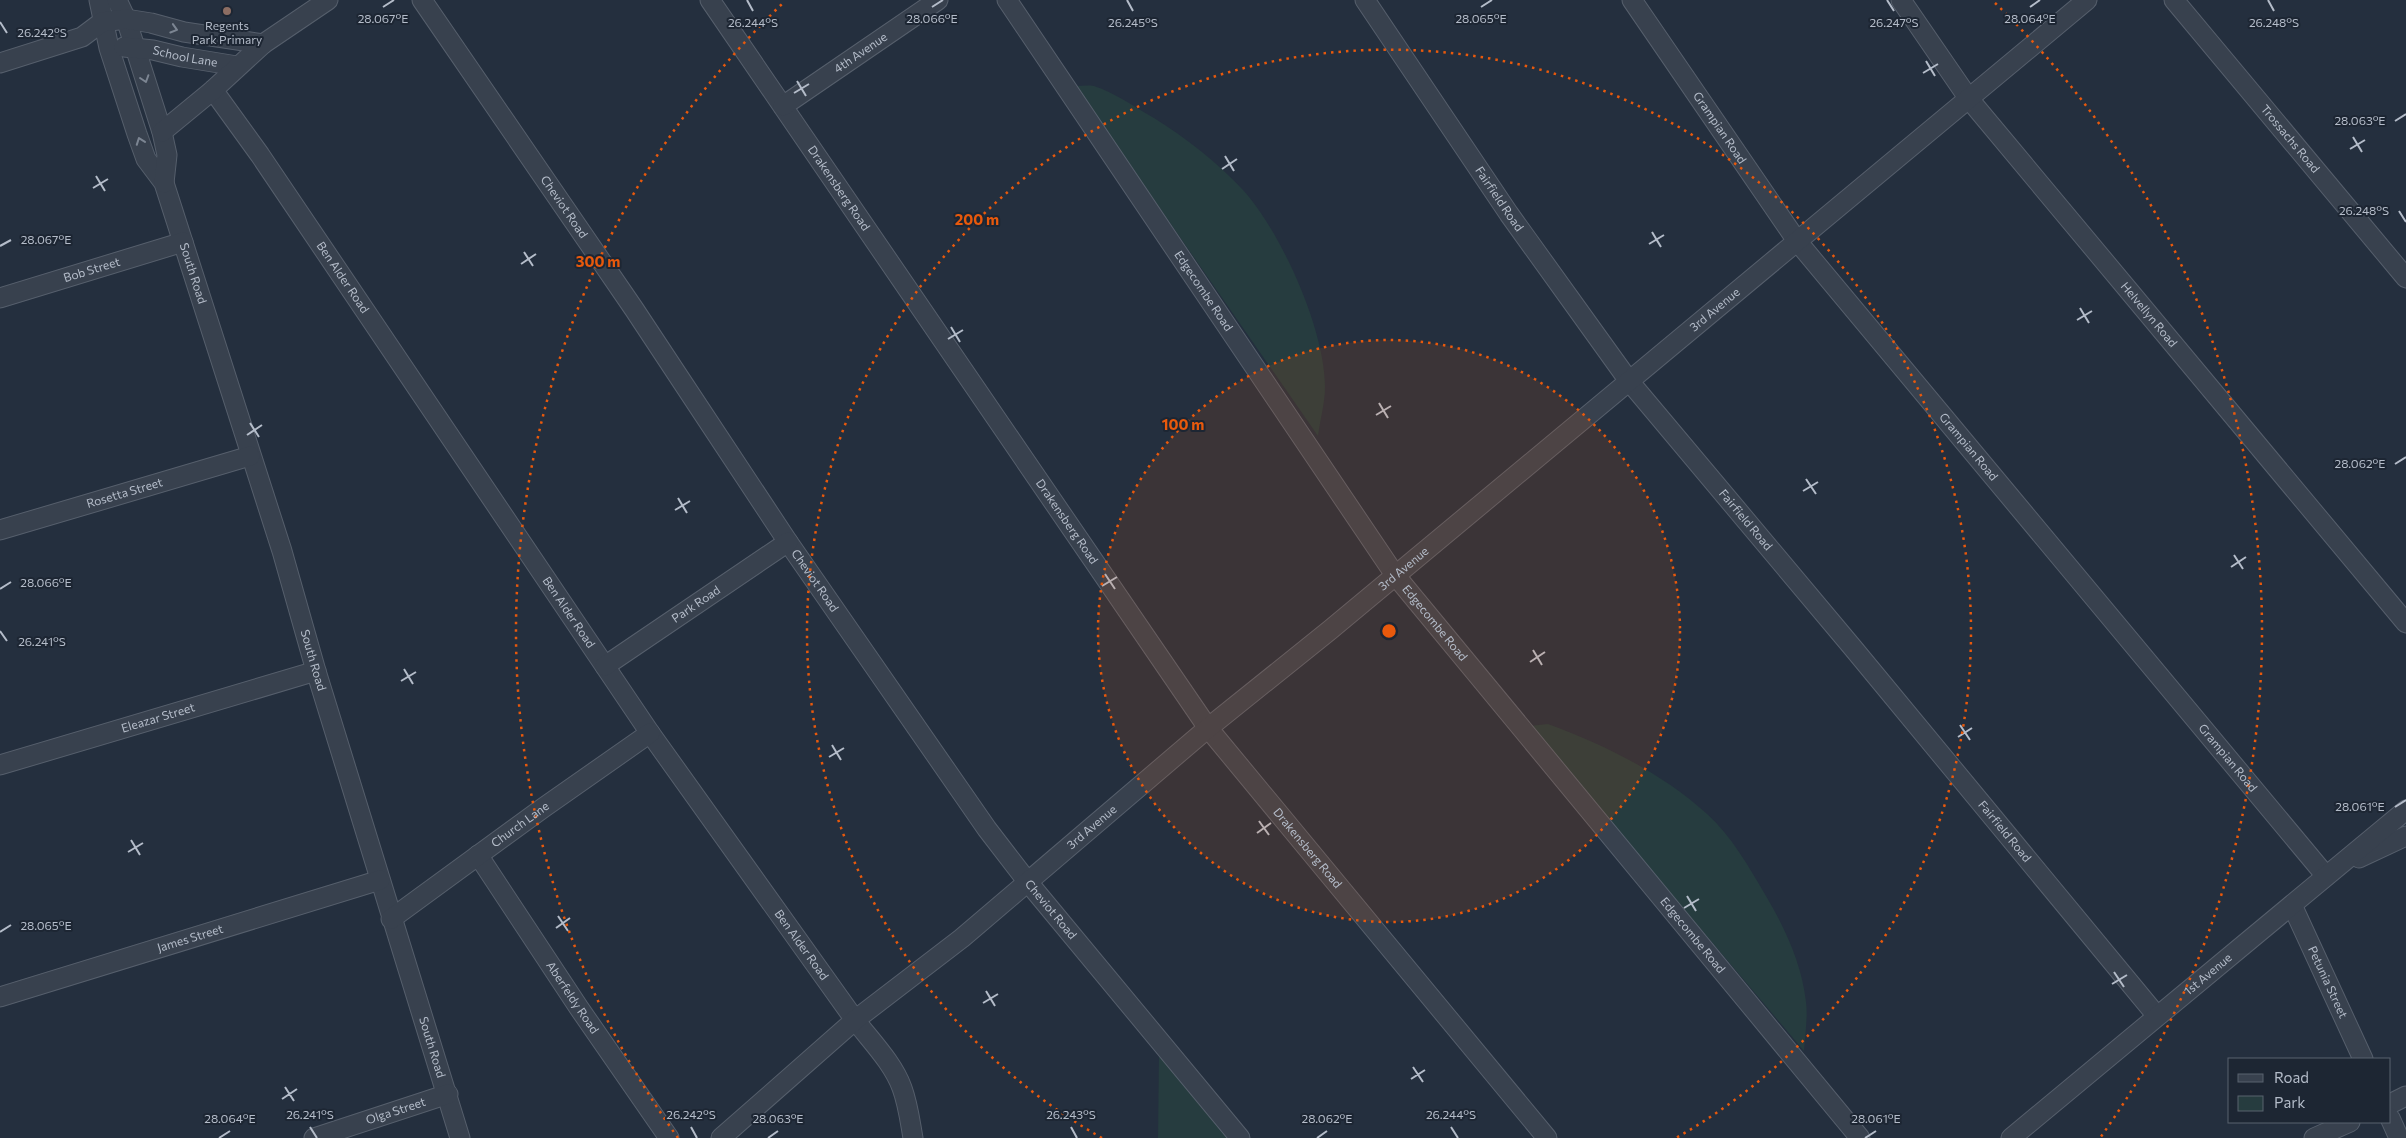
<svg xmlns="http://www.w3.org/2000/svg" width="2406" height="1138" viewBox="0 0 2406 1138" font-family="Commissioner,sans-serif">
	<style>
		.green { fill: #263c3f }
		.lines { fill: none; stroke-linecap: round; stroke-linejoin: round }
		.minor-casing { stroke: #565f6c; stroke-width: 21 }
		.minor { stroke: #38414e; stroke-width: 19 }
		.oneway { stroke: #7c8592 }
		.ticks { fill: none; stroke: #b4bcc9; stroke-width: 2 }
		.ring { fill: none; stroke: #e8590c; stroke-width: 2.5; stroke-dasharray: 2.5 5 }
		.education-dot { fill: #8d6e63; stroke: #1d2633; stroke-width: 2 }
		.labels { text-anchor: middle; stroke-width: 4; stroke-linejoin: round; paint-order: stroke }
		.poi-label { font-size: 12px; fill: #b4bcc9; stroke: #1d2633 }
		.street-label { font-size: 12px; fill: #b4bcc9; stroke: #1d2633 }
		.ticks-label { font-size: 12px; text-anchor: middle; fill: #b4bcc9; stroke: #1d2633; stroke-width: 4; stroke-linejoin: round; paint-order: stroke }
		.centre { fill: #e8590c; stroke: #1d2633; stroke-width: 2.5 }
		.ring-label { font-size: 15px; text-anchor: middle; font-weight: bold; fill: #e8590c; stroke: #1d2633; stroke-width: 4; stroke-linejoin: round; paint-order: stroke }
	</style>
	<rect width="100%" height="100%" fill="#242f3e"/>
	<g class="green">
		<path d="M1075,86C1081,86 1088,85 1094,86C1114,92 1136,108 1154,118C1186,138 1217,162 1243,190C1281,232 1325,329 1325,387C1325,403 1320,420 1318,436Z"/>
		<path d="M1548,724C1605,745 1660,772 1706,813C1731,835 1749,867 1766,896C1785,928 1802,964 1806,1002C1808,1017 1805,1035 1804,1051L1529,726Z"/>
		<polygon points="1159,1053 1229,1138 1158,1138"/>
	</g>
	<g class="lines">
		<g class="minor-casing">
			<g id="minor">
				<path id="s1" d="M99,0L109,48L137,134L146,159L164,183L282,551L316,671L460,1138"/>
				<polyline points="117,0 126,19 162,132 167,155 164,183"/>
				<path id="s2" d="M422,0L634,309L788,542L987,829L1027,881L1240,1138"/>
				<path id="s3" d="M710,0L1208,728L1547,1138"/>
				<path id="s4" d="M1007,0L1395,575L1860,1138"/>
				<path id="s5" d="M1365,0L1509,214L1629,381L1853,648L2157,1016"/>
				<path id="s6" d="M1632,0L1797,241L2326,876"/>
				<path id="s7" d="M1901,0L1969,99L2406,623"/>
				<path id="s8" d="M2174,0L2406,278"/>
				<path id="s9" d="M124,47L153,50L182,57L237,66"/>
				<polyline points="0,63 82,37 102,22 126,19 151,23 184,32 263,44"/>
				<path id="s10" d="M213,90L260,155L650,733L855,1020C871,1041 893,1063 902,1088C908,1104 910,1121 913,1138"/>
				<path id="s11" d="M783,106L938,0"/>
				<polyline points="162,132 213,90 263,44 328,0"/>
				<path id="s12" d="M0,298L183,242"/>
				<path id="s13" d="M0,530L250,456"/>
				<path id="s14" d="M605,666L788,542"/>
				<path id="s15" d="M0,765L316,671"/>
				<path id="s16" d="M478,855L579,1008L669,1138"/>
				<polyline points="2359,858 2406,836"/>
				<path id="s17" d="M2292,905L2363,1059"/>
				<path id="s18" d="M391,919L543,808L650,733"/>
				<path id="s19" d="M0,997L380,880"/>
				<polyline points="2390,1104 2406,1096"/>
				<polyline points="2390,1118 2399,1138"/>
				<path id="s20" d="M314,1138L448,1094"/>
				<path id="s21" d="M721,1138L855,1020L962,938L1208,728L1330,630L2087,0"/>
				<path id="s22" d="M2011,1138L2406,810"/>
				<polyline points="2314,1138 2350,1122"/>
			</g>
		</g>
		<use href="#minor" class="minor"/>
	</g>
	<defs><path id="oneway-chevron" d="M-2-3.5L2.5 0L-2 3.5" fill="none" stroke-width="1.6" stroke-linecap="round" stroke-linejoin="round" transform="scale(1.25)"/></defs>
	<g class="oneway">
		<use href="#oneway-chevron" transform="translate(174 29) rotate(17)"/>
		<use href="#oneway-chevron" transform="translate(145 79) rotate(72)"/>
		<use href="#oneway-chevron" transform="translate(140 141) rotate(-110)"/>
	</g>
	<path class="ticks" d="M747,0L753,11M1127,0L1133,11M1887,0L1894,11M2268,0L2274,11M383,7L394,0M932,7L943,0M1481,7L1492,0M2030,7L2040,0M0,22L7,33M1926,61L1935,76M1923,73L1938,64M797,81L806,96M794,93L809,84M2395,121L2406,114M2353,137L2362,152M2350,149L2365,140M1225,156L1234,171M1222,169L1237,159M96,176L105,191M93,188L108,179M2399,211L2406,222M1652,232L1661,247M1649,244L1664,235M0,246L11,240M524,252L533,266M521,264L536,254M2080,308L2089,323M2077,320L2092,311M951,327L960,342M948,339L963,330M1379,403L1388,418M1376,415L1391,406M250,423L259,437M247,435L262,425M2395,464L2406,457M1806,479L1816,494M1803,491L1818,482M678,498L687,513M675,510L690,501M2234,555L2243,569M2231,567L2246,557M1105,574L1115,589M1102,586L1117,577M0,589L11,582M0,631L7,641M1533,650L1542,665M1530,662L1545,652M404,669L413,684M401,681L416,672M1960,725L1970,740M1958,737L1972,728M832,745L841,760M829,757L844,748M2395,807L2406,800M1259,821L1269,835M1257,833L1271,823M131,840L140,855M128,852L143,843M1687,896L1696,911M1684,908L1699,899M558,916L568,931M556,928L570,918M0,932L11,925M2114,972L2124,987M2112,984L2127,975M986,991L995,1006M983,1003L998,994M1413,1067L1423,1082M1411,1079L1425,1070M285,1087L294,1101M282,1099L297,1089M310,1127L317,1138M691,1127L697,1138M1071,1127L1077,1138M1451,1127L1458,1138M219,1138L230,1131M768,1138L778,1131M1317,1138L1327,1131M1865,1138L1876,1131"/>
	<circle cx="1389" cy="631" r="291" fill="#e8590c" fill-opacity=".12"/>
	<g class="ring">
		<circle cx="1389" cy="631" r="291"/>
		<path d="M1102 1138A582 582 0 1 1 1676 1138"/>
		<path d="M678 1138A873 873 0 0 1 783 3M1995 3A873 873 0 0 1 2100 1138"/>
	</g>
	<circle class="education-dot" cx="227" cy="11" r="5"/>
	<g class="labels">
		<g class="poi-label">
			<text x="227" y="30">Regents<tspan x="227" dy="14">Park Primary</tspan></text>
		</g>
		<g class="street-label">
			<text dy="4" stroke="none"><textPath href="#s11" startOffset="94">4th Avenue</textPath></text>
			<text dy="4" stroke="none"><textPath href="#s9" startOffset="62">School Lane</textPath></text>
			<text dy="4" stroke="none"><textPath href="#s6" startOffset="155">Grampian Road</textPath></text>
			<text dy="4" stroke="none"><textPath href="#s8" startOffset="181">Trossachs Road</textPath></text>
			<text dy="4" stroke="none"><textPath href="#s3" startOffset="228">Drakensberg Road</textPath></text>
			<text dy="4" stroke="none"><textPath href="#s5" startOffset="240">Fairfield Road</textPath></text>
			<text dy="4" stroke="none"><textPath href="#s2" startOffset="251">Cheviot Road</textPath></text>
			<text dy="4" stroke="none"><textPath href="#s12" startOffset="96">Bob Street</textPath></text>
			<text dy="4" stroke="none"><textPath href="#s1" startOffset="291">South Road</textPath></text>
			<text dy="4" stroke="none"><textPath href="#s10" startOffset="228">Ben Alder Road</textPath></text>
			<text dy="4" stroke="none"><textPath href="#s4" startOffset="351">Edgecombe Road</textPath></text>
			<text dy="4" stroke="none"><textPath href="#s21" startOffset="1294">3rd Avenue</textPath></text>
			<text dy="4" stroke="none"><textPath href="#s7" startOffset="401">Helvellyn Road</textPath></text>
			<text dy="4" stroke="none"><textPath href="#s6" startOffset="560">Grampian Road</textPath></text>
			<text dy="4" stroke="none"><textPath href="#s13" startOffset="130">Rosetta Street</textPath></text>
			<text dy="4" stroke="none"><textPath href="#s5" startOffset="645">Fairfield Road</textPath></text>
			<text dy="4" stroke="none"><textPath href="#s3" startOffset="632">Drakensberg Road</textPath></text>
			<text dy="4" stroke="none"><textPath href="#s21" startOffset="889">3rd Avenue</textPath></text>
			<text dy="4" stroke="none"><textPath href="#s2" startOffset="701">Cheviot Road</textPath></text>
			<text dy="4" stroke="none"><textPath href="#s14" startOffset="110">Park Road</textPath></text>
			<text dy="4" stroke="none"><textPath href="#s10" startOffset="632">Ben Alder Road</textPath></text>
			<text dy="4" stroke="none"><textPath href="#s4" startOffset="756">Edgecombe Road</textPath></text>
			<text dy="4" stroke="none"><textPath href="#s1" startOffset="696">South Road</textPath></text>
			<text dy="4" stroke="none"><textPath href="#s15" startOffset="165">Eleazar Street</textPath></text>
			<text dy="4" stroke="none"><textPath href="#s6" startOffset="965">Grampian Road</textPath></text>
			<text dy="4" stroke="none"><textPath href="#s18" startOffset="160">Church Lane</textPath></text>
			<text dy="4" stroke="none"><textPath href="#s21" startOffset="484">3rd Avenue</textPath></text>
			<text dy="4" stroke="none"><textPath href="#s5" startOffset="1050">Fairfield Road</textPath></text>
			<text dy="4" stroke="none"><textPath href="#s3" startOffset="1038">Drakensberg Road</textPath></text>
			<text dy="4" stroke="none"><textPath href="#s2" startOffset="1106">Cheviot Road</textPath></text>
			<text dy="4" stroke="none"><textPath href="#s4" startOffset="1161">Edgecombe Road</textPath></text>
			<text dy="4" stroke="none"><textPath href="#s19" startOffset="199">James Street</textPath></text>
			<text dy="4" stroke="none"><textPath href="#s10" startOffset="1038">Ben Alder Road</textPath></text>
			<text dy="4" stroke="none"><textPath href="#s22" startOffset="256">1st Avenue</textPath></text>
			<text dy="4" stroke="none"><textPath href="#s17" startOffset="85">Petunia Street</textPath></text>
			<text dy="4" stroke="none"><textPath href="#s16" startOffset="171">Aberfeldy Road</textPath></text>
			<text dy="4" stroke="none"><textPath href="#s1" startOffset="1101">South Road</textPath></text>
			<text dy="4" stroke="none"><textPath href="#s20" startOffset="86">Olga Street</textPath></text>
		</g>
	</g>
	<g class="ticks-label">
		<text x="383" y="23">28.067°E</text>
		<text x="932" y="23">28.066°E</text>
		<text x="2030" y="23">28.064°E</text>
		<text x="1481" y="23">28.065°E</text>
		<text x="2274" y="27">26.248°S</text>
		<text x="753" y="27">26.244°S</text>
		<text x="1133" y="27">26.245°S</text>
		<text x="1894" y="27">26.247°S</text>
		<text x="42" y="37">26.242°S</text>
		<text x="2360" y="125">28.063°E</text>
		<text x="2364" y="215">26.248°S</text>
		<text x="46" y="244">28.067°E</text>
		<text x="2360" y="468">28.062°E</text>
		<text x="46" y="587">28.066°E</text>
		<text x="42" y="646">26.241°S</text>
		<text x="2360" y="811">28.061°E</text>
		<text x="46" y="930">28.065°E</text>
		<text x="310" y="1119">26.241°S</text>
		<text x="691" y="1119">26.242°S</text>
		<text x="1071" y="1119">26.243°S</text>
		<text x="1451" y="1119">26.244°S</text>
		<text x="230" y="1123">28.064°E</text>
		<text x="778" y="1123">28.063°E</text>
		<text x="1327" y="1123">28.062°E</text>
		<text x="1876" y="1123">28.061°E</text>
	</g>
	<circle cx="1389" cy="631" r="8" class="centre"/>
	<g class="ring-label">
		<text x="977" y="225">200 m</text>
		<text x="598" y="267">300 m</text>
		<text x="1183" y="430">100 m</text>
	</g>
	<rect x="2228" y="1058" width="162" height="65" fill="#1d2633" stroke="#59626f"/>
	<rect x="2238" y="1074" width="25" height="8" fill="#38414e" stroke="#59626f"/>
	<text x="2274" y="1083" font-size="15" fill="#b4bcc9">Road</text>
	<rect x="2238" y="1096" width="25" height="15" fill="#263c3f" stroke="#59626f"/>
	<text x="2274" y="1108" font-size="15" fill="#b4bcc9">Park</text>
</svg>
